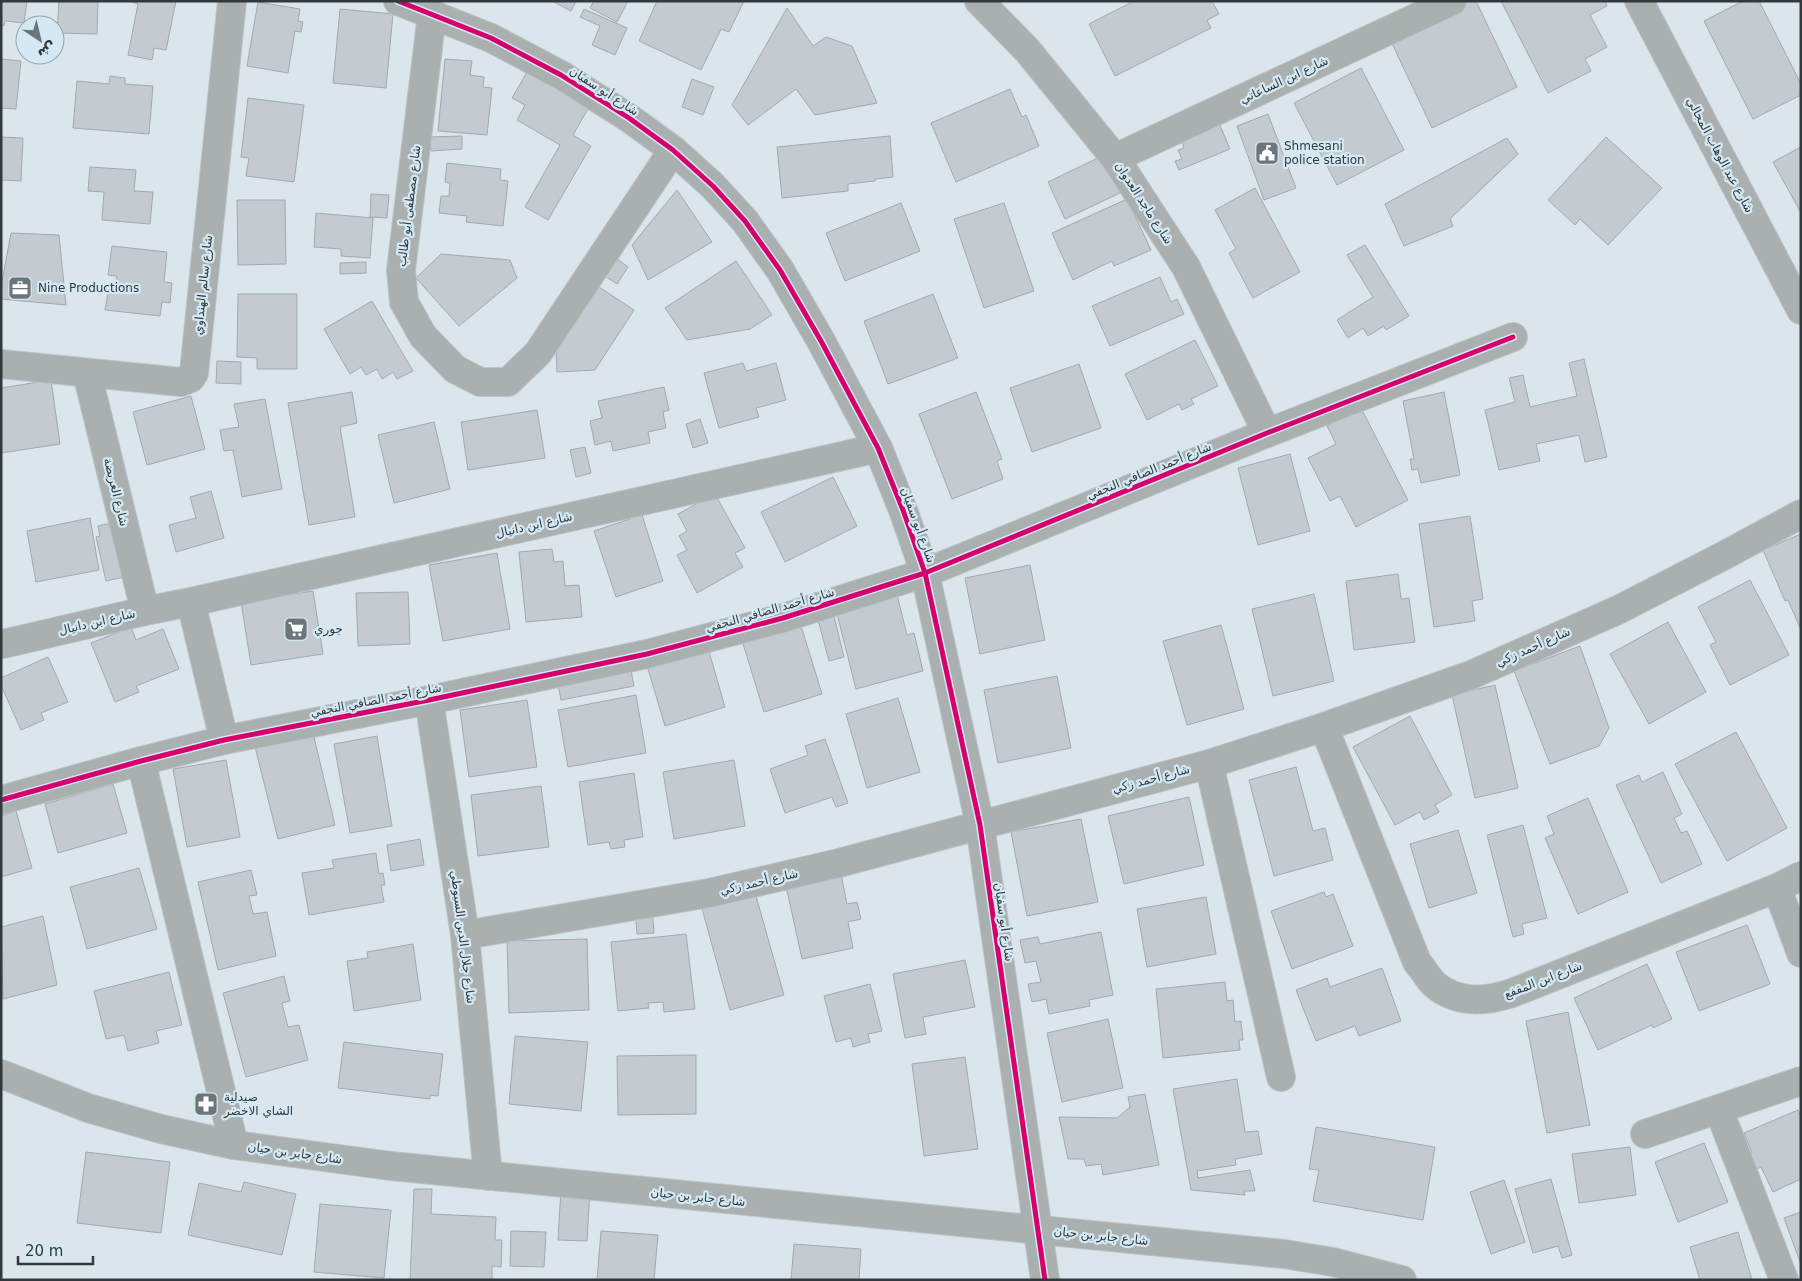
<svg xmlns="http://www.w3.org/2000/svg" width="1802" height="1281" viewBox="0 0 1802 1281" font-family="'DejaVu Sans',Vazirmatn,sans-serif">
	<style>
		.building { fill: #c3cad0; stroke: #a2a9af }
		.lines { fill: none; stroke-linecap: round; stroke-linejoin: round }
		.minor-casing { stroke: #bbc3c7; stroke-width: 30 }
		.minor { stroke: #aaafaf; stroke-width: 28 }
		.cycleway-casing { stroke: #d4e9f3; stroke-width: 8 }
		.cycleway { stroke: #d6006c; stroke-width: 5 }
		.labels { text-anchor: middle; stroke-width: 4.5; stroke-linejoin: round; paint-order: stroke }
		.street-label { font-size: 12px; fill: #31393d; stroke: #d4e9f3 }
		.poi-label { font-size: 12px; fill: #31393d; stroke: #d4e9f3; text-anchor: start }
	</style>
	<rect width="100%" height="100%" fill="#dbe6ec"/>
	<g class="building">
		<polygon points="1,1 27,1 24,23 5,21 4,26 1,25"/>
		<polygon points="59,1 98,1 97,34 57,33"/>
		<polygon points="129,1 176,1 166,50 154,48 152,60 128,55 138,4"/>
		<polygon points="552,1 576,1 571,11"/>
		<polygon points="594,1 628,1 617,22 590,8"/>
		<polygon points="657,1 744,1 729,32 721,29 701,70 639,41"/>
		<polygon points="1134,1 1212,1 1219,14 1207,20 1211,28 1115,76 1089,24"/>
		<polygon points="1454,1 1476,1 1517,87 1432,128 1387,33"/>
		<polygon points="1501,1 1605,1 1607,6 1590,15 1607,47 1585,59 1591,71 1548,93"/>
		<polygon points="1743,1 1759,1 1801,84 1801,95 1753,119 1704,21"/>
		<polygon points="258,2 300,9 298,21 303,22 301,32 295,31 288,73 247,66"/>
		<polygon points="787,8 813,46 826,37 852,46 877,103 815,115 796,89 748,125 732,105"/>
		<polygon points="340,9 393,14 386,88 333,83"/>
		<polygon points="584,9 627,28 615,55 592,45 600,26 580,17"/>
		<polygon points="1,59 21,61 16,109 1,108"/>
		<polygon points="445,59 472,61 470,75 484,77 483,87 492,88 487,135 438,131"/>
		<polygon points="530,67 592,102 573,135 591,146 548,220 525,207 560,145 517,120 525,105 512,98"/>
		<polygon points="1361,68 1404,150 1337,185 1294,103"/>
		<polygon points="110,76 125,78 125,84 153,86 149,134 73,128 77,81 109,84"/>
		<polygon points="692,79 714,87 703,115 682,107"/>
		<polygon points="1010,89 1022,117 1026,115 1039,146 956,182 931,123"/>
		<polygon points="248,98 304,105 294,182 246,176 249,158 241,157"/>
		<polygon points="1268,114 1296,188 1264,200 1237,126"/>
		<polygon points="1219,123 1230,149 1179,170 1175,161 1182,159 1178,150 1184,148 1181,139"/>
		<polygon points="462,136 462,149 431,151 430,137"/>
		<polygon points="890,136 893,177 875,179 875,181 848,184 848,191 782,198 777,147"/>
		<polygon points="1,137 23,138 21,181 1,180"/>
		<polygon points="1606,137 1662,188 1608,245 1580,219 1575,225 1548,200"/>
		<polygon points="1507,138 1518,154 1450,219 1453,226 1404,246 1385,204"/>
		<polygon points="1801,147 1801,213 1773,162"/>
		<polygon points="1102,156 1120,193 1065,219 1048,182"/>
		<polygon points="447,163 501,169 500,180 508,181 503,226 466,222 467,216 439,213 441,196 449,196 450,183 445,182"/>
		<polygon points="90,167 136,170 134,191 153,192 150,224 102,220 104,192 88,191"/>
		<polygon points="1255,188 1300,272 1253,298 1229,253 1236,249 1215,210"/>
		<polygon points="677,190 712,242 648,280 632,245"/>
		<polygon points="371,194 389,195 387,218 370,217"/>
		<polygon points="1127,199 1151,250 1114,266 1112,261 1073,280 1052,233"/>
		<polygon points="237,200 285,200 286,264 238,265"/>
		<polygon points="901,203 920,251 845,281 826,233"/>
		<polygon points="1004,203 1034,291 984,308 954,219"/>
		<polygon points="316,213 373,218 370,258 341,256 341,249 314,247"/>
		<polygon points="11,233 59,235 66,305 1,299 1,287"/>
		<polygon points="1365,245 1409,316 1386,330 1384,326 1368,336 1363,328 1348,338 1337,320 1373,297 1347,255"/>
		<polygon points="112,246 167,252 164,282 172,283 170,303 162,302 160,316 105,310 108,293 115,294 117,276 108,275"/>
		<polygon points="441,254 510,260 517,278 459,326 416,278"/>
		<polygon points="612,255 628,267 617,284 600,273"/>
		<polygon points="736,261 772,315 750,329 687,340 665,308"/>
		<polygon points="366,262 366,273 340,274 340,263"/>
		<polygon points="1160,277 1171,302 1177,299 1184,314 1110,346 1092,306"/>
		<polygon points="599,287 634,310 595,370 557,372 556,351"/>
		<polygon points="238,294 297,294 297,369 257,369 257,358 237,357"/>
		<polygon points="933,294 958,358 888,384 864,321"/>
		<polygon points="372,301 413,371 397,379 393,372 382,379 377,369 366,375 361,367 350,374 324,329"/>
		<polygon points="1195,340 1218,386 1191,399 1194,404 1182,410 1179,404 1147,420 1125,374"/>
		<polygon points="1584,359 1607,457 1585,462 1579,435 1536,444 1540,461 1499,470 1485,410 1515,402 1509,378 1523,375 1530,407 1577,396 1569,363"/>
		<polygon points="217,361 241,362 241,384 216,383"/>
		<polygon points="743,363 746,371 776,363 786,400 756,408 759,417 719,428 704,373"/>
		<polygon points="1079,364 1101,428 1032,452 1010,388"/>
		<polygon points="51,380 60,444 1,453 1,388"/>
		<polygon points="664,387 669,410 663,412 666,428 648,432 650,443 613,451 611,441 595,445 590,421 602,418 598,401"/>
		<polygon points="352,392 357,423 340,427 355,517 309,525 288,403"/>
		<polygon points="976,392 1002,459 997,461 1003,479 952,499 919,414"/>
		<polygon points="1444,392 1460,475 1421,483 1418,469 1412,470 1410,459 1414,459 1403,401"/>
		<polygon points="191,396 205,449 147,465 133,412"/>
		<polygon points="265,399 282,489 242,497 233,450 224,451 220,430 239,427 234,404"/>
		<polygon points="1361,408 1408,500 1356,527 1340,496 1330,501 1308,458 1336,444 1327,426"/>
		<polygon points="537,410 545,458 468,470 461,422"/>
		<polygon points="700,419 708,443 693,448 686,424"/>
		<polygon points="434,422 450,489 394,503 378,435"/>
		<polygon points="585,447 591,473 576,477 570,450"/>
		<polygon points="1290,454 1310,531 1258,545 1238,468"/>
		<polygon points="833,477 857,526 785,562 761,512"/>
		<polygon points="211,491 224,538 176,552 169,525 196,518 190,497"/>
		<polygon points="715,494 745,548 735,553 743,567 697,593 677,555 687,550 679,536 687,531 678,514"/>
		<polygon points="642,515 663,581 616,597 594,531"/>
		<polygon points="1470,516 1483,599 1472,601 1475,621 1434,627 1419,524"/>
		<polygon points="90,518 99,570 36,582 27,531"/>
		<polygon points="111,523 124,577 106,581 96,537 100,536 98,526"/>
		<polygon points="1801,534 1801,630 1788,600 1785,601 1763,550"/>
		<polygon points="552,549 554,562 563,561 565,586 579,585 582,617 526,622 519,552"/>
		<polygon points="497,553 510,629 443,641 429,565"/>
		<polygon points="1030,565 1045,640 980,654 965,578"/>
		<polygon points="1398,574 1401,599 1409,598 1415,642 1354,650 1346,581"/>
		<polygon points="1750,580 1789,655 1730,685 1710,645 1716,642 1698,607"/>
		<polygon points="313,591 323,654 251,665 241,602"/>
		<polygon points="408,592 410,644 358,646 356,593"/>
		<polygon points="1314,594 1334,681 1273,696 1252,609"/>
		<polygon points="897,595 907,635 914,633 923,671 856,689 836,610"/>
		<polygon points="833,612 844,657 829,661 817,616"/>
		<polygon points="799,619 822,694 764,712 741,637"/>
		<polygon points="1668,622 1706,692 1649,724 1610,654"/>
		<polygon points="1221,625 1244,709 1187,725 1163,641"/>
		<polygon points="131,627 136,640 163,629 179,669 136,686 139,692 115,702 91,643"/>
		<polygon points="706,641 725,707 665,726 645,659"/>
		<polygon points="1580,646 1609,728 1599,746 1550,764 1514,671"/>
		<polygon points="48,657 68,702 41,713 44,720 21,730 1,685 1,678"/>
		<polygon points="629,660 634,686 561,700 556,674"/>
		<polygon points="1057,676 1071,748 998,763 984,690"/>
		<polygon points="1495,685 1518,788 1475,798 1452,695"/>
		<polygon points="636,695 646,753 568,767 558,710"/>
		<polygon points="898,698 920,772 867,788 846,714"/>
		<polygon points="527,700 537,767 469,777 460,710"/>
		<polygon points="1410,716 1452,795 1435,805 1439,812 1424,820 1420,812 1395,825 1353,747"/>
		<polygon points="312,729 335,825 278,839 254,743"/>
		<polygon points="1736,732 1787,828 1727,861 1675,764"/>
		<polygon points="377,736 392,826 350,833 334,744"/>
		<polygon points="825,739 848,803 836,807 832,797 785,813 770,769 808,755 805,746"/>
		<polygon points="226,760 240,837 187,847 173,769"/>
		<polygon points="734,760 745,826 674,839 663,772"/>
		<polygon points="1296,767 1313,831 1325,828 1333,860 1274,876 1249,780"/>
		<polygon points="1663,772 1682,814 1674,818 1681,833 1687,831 1702,864 1661,883 1616,785 1639,775 1642,782"/>
		<polygon points="634,773 643,837 624,840 625,847 611,849 609,842 588,845 579,782"/>
		<polygon points="113,784 127,833 58,853 45,804"/>
		<polygon points="541,786 549,847 478,856 471,795"/>
		<polygon points="1189,797 1204,865 1124,884 1108,816"/>
		<polygon points="1588,798 1628,892 1578,914 1545,838 1554,834 1547,816"/>
		<polygon points="16,811 32,868 1,877 1,816"/>
		<polygon points="1081,819 1098,902 1027,916 1011,832"/>
		<polygon points="1523,825 1547,918 1522,924 1524,934 1513,937 1487,835"/>
		<polygon points="1458,830 1477,893 1429,908 1410,844"/>
		<polygon points="420,839 424,865 391,871 387,845"/>
		<polygon points="376,853 379,874 383,873 385,885 381,885 384,902 309,915 302,873 334,868 332,860"/>
		<polygon points="139,868 157,929 87,949 70,887"/>
		<polygon points="251,870 257,895 249,896 253,914 267,912 276,956 218,970 198,882"/>
		<polygon points="841,874 847,904 857,902 861,919 848,922 853,948 802,959 786,886"/>
		<polygon points="754,889 784,995 730,1010 701,905"/>
		<polygon points="1324,892 1326,897 1333,894 1353,946 1292,969 1271,911"/>
		<polygon points="1206,897 1216,954 1147,967 1137,909"/>
		<polygon points="652,908 654,933 637,934 635,909"/>
		<polygon points="43,916 57,985 3,999 1,927"/>
		<polygon points="1747,925 1770,984 1699,1011 1676,952"/>
		<polygon points="1101,932 1113,995 1089,1000 1090,1006 1049,1014 1046,999 1032,1002 1028,984 1041,982 1036,961 1025,963 1020,940 1038,937 1040,944"/>
		<polygon points="686,934 695,1009 664,1012 663,1002 648,1003 649,1008 618,1011 611,942"/>
		<polygon points="587,939 589,1010 509,1013 507,941"/>
		<polygon points="413,944 421,1000 354,1011 347,961 368,958 367,952"/>
		<polygon points="965,960 975,1007 923,1017 926,1034 905,1038 893,974"/>
		<polygon points="1647,964 1672,1019 1653,1028 1652,1025 1598,1050 1574,998"/>
		<polygon points="1382,968 1401,1021 1359,1036 1355,1026 1316,1041 1296,990 1327,978 1330,987"/>
		<polygon points="169,972 182,1025 156,1031 159,1043 128,1051 124,1035 106,1039 94,991"/>
		<polygon points="284,976 290,1001 282,1003 288,1027 299,1025 308,1060 246,1077 223,993"/>
		<polygon points="1225,982 1227,1001 1233,1000 1235,1022 1241,1021 1243,1040 1239,1040 1240,1050 1163,1058 1156,989"/>
		<polygon points="870,984 882,1031 868,1034 870,1042 853,1047 851,1038 836,1042 824,996"/>
		<polygon points="1568,1012 1590,1125 1547,1133 1526,1021"/>
		<polygon points="1108,1019 1123,1088 1062,1102 1047,1033"/>
		<polygon points="515,1036 588,1042 581,1111 509,1104"/>
		<polygon points="344,1042 443,1054 438,1096 430,1095 430,1099 338,1088"/>
		<polygon points="696,1055 696,1114 618,1115 617,1056"/>
		<polygon points="965,1057 978,1149 924,1156 912,1064"/>
		<polygon points="1237,1079 1245,1132 1258,1131 1262,1154 1235,1159 1236,1165 1197,1171 1198,1178 1250,1170 1255,1191 1244,1191 1245,1195 1191,1190 1173,1089"/>
		<polygon points="1145,1094 1159,1165 1103,1175 1101,1164 1086,1166 1084,1159 1068,1159 1059,1117 1117,1118 1130,1107 1128,1097"/>
		<polygon points="1798,1110 1801,1117 1801,1179 1773,1192 1761,1167 1755,1170 1748,1155 1752,1153 1744,1133"/>
		<polygon points="1316,1127 1435,1147 1423,1220 1313,1201 1319,1170 1309,1169"/>
		<polygon points="1704,1143 1728,1202 1678,1222 1655,1162"/>
		<polygon points="1630,1147 1636,1195 1579,1203 1572,1154"/>
		<polygon points="86,1152 170,1162 161,1233 77,1223"/>
		<polygon points="1551,1179 1572,1255 1562,1258 1558,1246 1533,1253 1515,1189"/>
		<polygon points="1504,1180 1525,1242 1491,1254 1470,1192"/>
		<polygon points="244,1182 296,1194 282,1255 188,1235 199,1183 241,1192"/>
		<polygon points="561,1188 590,1189 587,1241 558,1240"/>
		<polygon points="414,1189 432,1189 431,1214 496,1217 495,1240 502,1240 501,1267 492,1266 492,1280 410,1280"/>
		<polygon points="320,1204 391,1210 384,1278 314,1272"/>
		<polygon points="1801,1212 1801,1262 1800,1262 1784,1218"/>
		<polygon points="511,1231 546,1232 544,1267 510,1266"/>
		<polygon points="601,1231 658,1235 654,1280 597,1280"/>
		<polygon points="1738,1232 1752,1280 1700,1280 1690,1247"/>
		<polygon points="794,1244 861,1249 859,1280 791,1280"/>
	</g>
	<g class="lines">
		<g class="minor-casing">
			<g id="minor">
				<polyline points="398,1 491,38 561,75 629,118 673,150 713,186 745,221 780,270 821,341 878,448 903,510 925,573 980,825 1045,1280"/>
				<polyline points="979,1 1027,50 1115,158 1186,267 1267,433"/>
				<polyline points="1639,1 1801,310"/>
				<polyline points="432,14 401,270 404,302 423,336 455,369 480,382 508,382 538,353 673,150"/>
				<polyline points="1115,158 1452,1"/>
				<polyline points="1,364 181,382 191,378 194,373 232,1"/>
				<polyline points="87,373 145,611"/>
				<polyline points="191,602 224,740"/>
				<polyline points="3,644 145,611 191,602 878,448"/>
				<polyline points="429,700 465,935 488,1176"/>
				<path d="M1324,727L1417,962C1423,969 1428,978 1434,984C1457,1004 1485,1002 1512,993L1777,888L1801,876"/>
				<polyline points="141,761 234,1145"/>
				<polyline points="1209,764 1281,1077"/>
				<polyline points="1,800 141,761 224,740 429,700 647,654 783,618 925,573 1267,433 1513,337"/>
				<polyline points="1777,888 1801,953"/>
				<polyline points="465,935 709,893 839,863 1209,764 1324,727 1471,675 1618,610 1723,556 1801,514"/>
				<polyline points="1,1074 88,1108 161,1129 234,1145 391,1166 1284,1254 1333,1262 1402,1280"/>
				<polyline points="1719,1110 1784,1280"/>
				<polyline points="1645,1134 1801,1081"/>
			</g>
		</g>
		<use href="#minor" class="minor"/>
		<g class="cycleway-casing">
			<g id="cycleway">
				<polyline points="398,1 491,38 561,75 629,118 673,150 713,186 745,221 780,270 821,341 878,448 903,510 925,573 980,825 1045,1280"/>
				<polyline points="1,800 141,761 224,740 429,700 647,654 783,618 925,573 1267,433 1513,337"/>
			</g>
		</g>
		<use href="#cycleway" class="cycleway"/>
	</g>
	<defs>
		<g id="civic-square" transform="scale(1.25)"><rect x="-9" y="-9" width="18" height="18" rx="4" fill="#6c767a" stroke="#d4e9f3"/><path d="M-.6-6.5H3V-4.5H.6V-3L4-1V1h2V6H-6V1h2V-1L-.6-3ZM-1.2 2.5V6h2.4V2.5Z" fill="#fff"/></g>
		<g id="office-square" transform="scale(1.25)"><rect x="-9" y="-9" width="18" height="18" rx="4" fill="#6c767a" stroke="#d4e9f3"/><path d="M-6-3h4V-5.5h4V-3h4V5H-6ZM-1-4.5V-3h2v-1.5ZM-6 0V1H6V0Z" fill="#fff"/></g>
		<g id="supermarket-square" transform="scale(1.25)"><rect x="-9" y="-9" width="18" height="18" rx="4" fill="#6c767a" stroke="#d4e9f3"/><path d="M-6-5.5h2.5l.6 2H6L4.5 2H-2.5L-4.4-4H-6ZM-1.5 3.2a1.3 1.3 0 1 0 .1 0ZM3 3.2a1.3 1.3 0 1 0 .1 0Z" fill="#fff"/></g>
		<g id="pharmacy-square" transform="scale(1.25)"><rect x="-9" y="-9" width="18" height="18" rx="4" fill="#6c767a" stroke="#d4e9f3"/><path d="M-2-6h4v4h4v4h-4v4h-4v-4h-4v-4h4Z" fill="#fff"/></g>
	</defs>
	<g fill-rule="evenodd">
		<use href="#civic-square" x="1267" y="153"/>
		<use href="#office-square" x="20" y="288"/>
		<use href="#supermarket-square" x="296" y="629"/>
		<use href="#pharmacy-square" x="206" y="1104"/>
	</g>
	<g class="labels">
		<g class="street-label">
			<text transform="translate(1284 80) rotate(-25)" y="4">شارع ابن الساعاتي</text>
			<text transform="translate(604 91) rotate(33)" y="4">شارع أبو سفيان</text>
			<text transform="translate(1720 155) rotate(62)" y="4">شارع عبد الوهاب المجالي</text>
			<text transform="translate(1144 203) rotate(57)" y="4">شارع ماجد العدوان</text>
			<text transform="translate(409 206) rotate(-83)" y="4">شارع مصطفى أبو طالب</text>
			<text transform="translate(203 285) rotate(-84)" y="4">شارع سالم الهنداوي</text>
			<text transform="translate(1149 471) rotate(-22)" y="4">شارع أحمد الصافي النجفي</text>
			<text transform="translate(116 492) rotate(76)" y="4">شارع العريضة</text>
			<text transform="translate(534 525) rotate(-13)" y="4">شارع ابن دانيال</text>
			<text transform="translate(918 525) rotate(70)" y="4">شارع أبو سفيان</text>
			<text transform="translate(770 610) rotate(-16)" y="4">شارع أحمد الصافي النجفي</text>
			<text transform="translate(97 622) rotate(-13)" y="4">شارع ابن دانيال</text>
			<text transform="translate(1533 647) rotate(-24)" y="4">شارع أحمد زكي</text>
			<text transform="translate(376 700) rotate(-11)" y="4">شارع أحمد الصافي النجفي</text>
			<text transform="translate(1151 779) rotate(-15)" y="4">شارع أحمد زكي</text>
			<text transform="translate(759 882) rotate(-13)" y="4">شارع أحمد زكي</text>
			<text transform="translate(1004 922) rotate(82)" y="4">شارع أبو سفيان</text>
			<text transform="translate(463 937) rotate(83)" y="4">شارع جلال الدين السيوطي</text>
			<text transform="translate(1543 980) rotate(-21)" y="4">شارع ابن المقفع</text>
			<text transform="translate(295 1153) rotate(8)" y="4">شارع جابر بن حيان</text>
			<text transform="translate(698 1197) rotate(6)" y="4">شارع جابر بن حيان</text>
			<text transform="translate(1101 1236) rotate(6)" y="4">شارع جابر بن حيان</text>
		</g>
		<g class="poi-label">
			<text x="1284" y="150">Shmesani<tspan x="1284" dy="14">police station</tspan></text>
			<text x="38" y="292">Nine Productions</text>
			<text x="314" y="633">جوري</text>
			<text x="224" y="1101">صيدلية<tspan x="224" dy="14">الشاي الاخضر</tspan></text>
		</g>
	</g>
	<rect width="1802" height="1281" fill="none" stroke="#31393d" stroke-width="5"/>
	<g transform="translate(40 40) rotate(145)"><circle r="24" fill="#d4e9f3" stroke="#93a3aa"/>
	<path d="M0-4L9 19L0 12L-9 19Z" fill="#6c767a"/>
	<text y="-8" font-size="14" font-weight="bold" text-anchor="middle" fill="#31393d">ش</text>
	</g>
	<path d="M18 1256v8h75v-8" fill="none" stroke="#31393d" stroke-width="2.5"/>
	<text x="25" y="1256" font-size="15" fill="#31393d" stroke="#d4e9f3" stroke-width="4" paint-order="stroke">20 m</text>
</svg>
